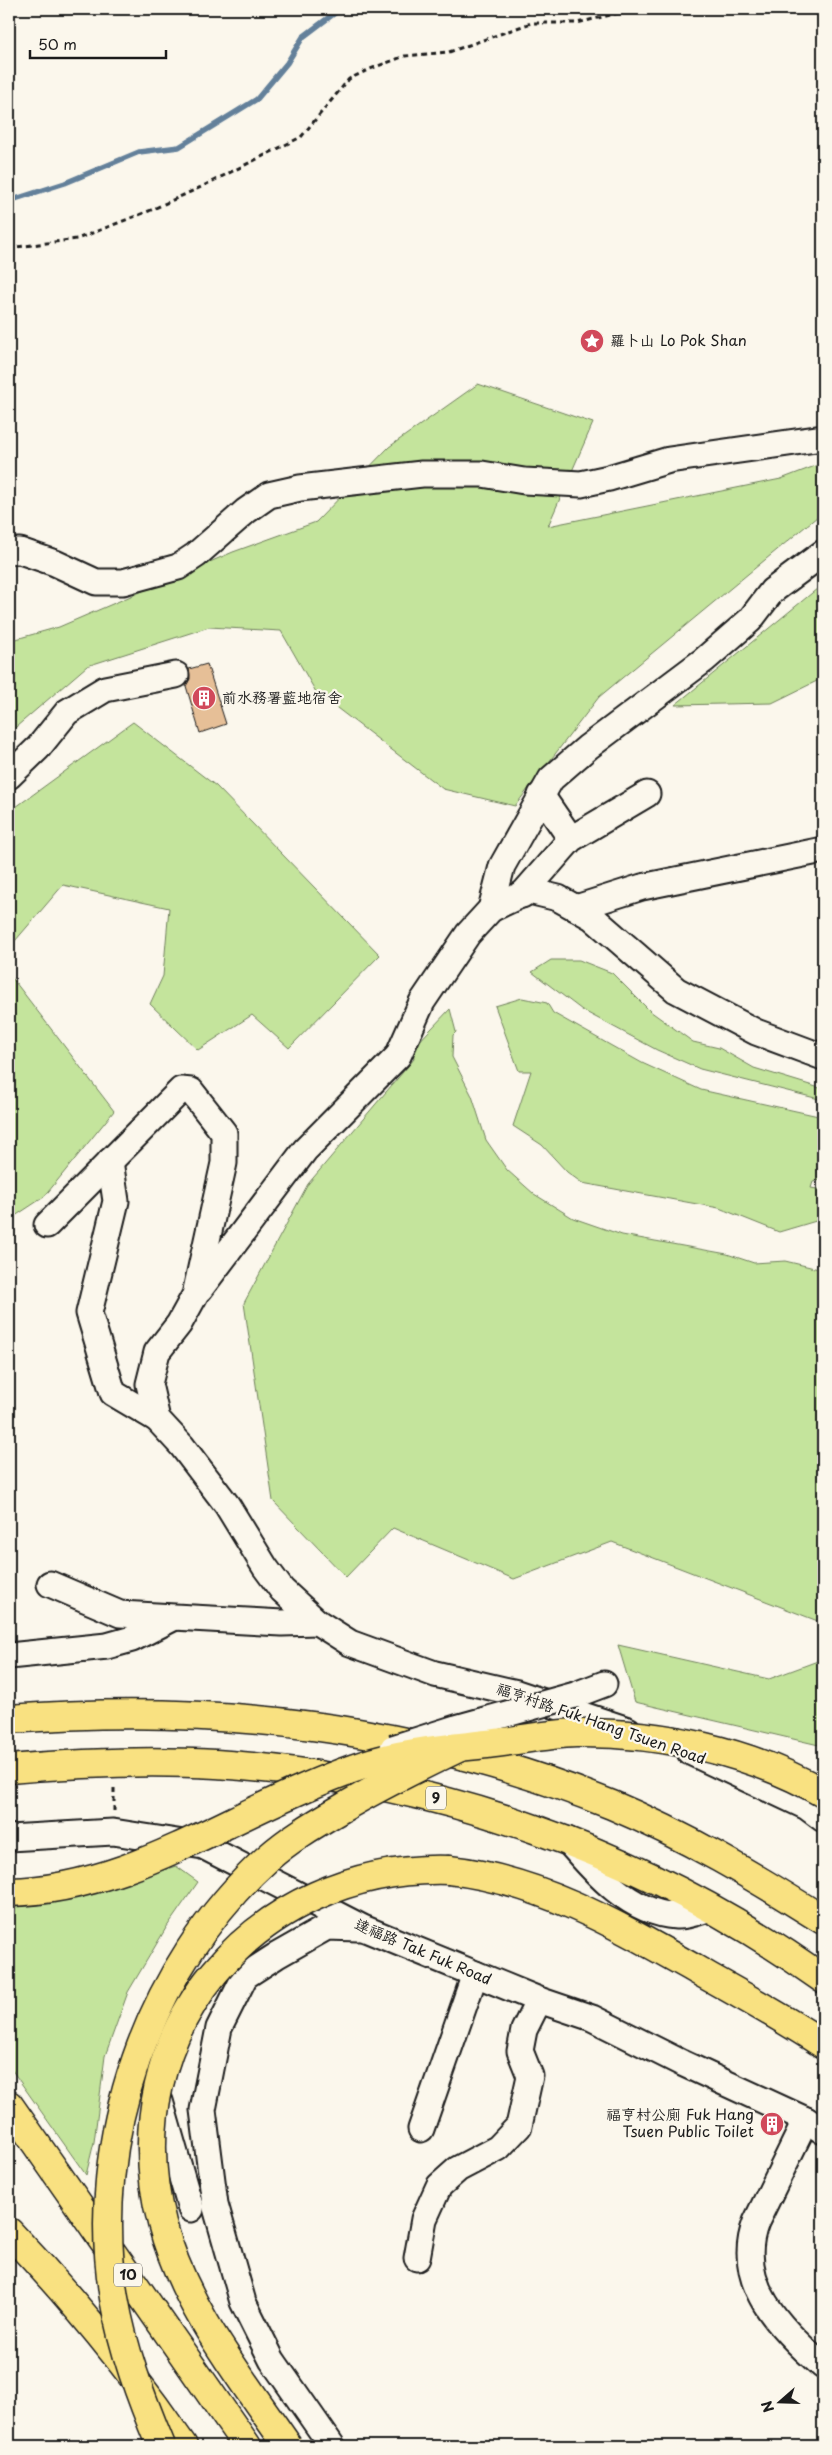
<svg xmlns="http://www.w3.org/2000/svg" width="832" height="2455" viewBox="0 0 832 2455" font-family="'Playpen Sans','LXGW WenKai TC',sans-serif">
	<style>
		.green { fill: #c4e49c; stroke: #70805c }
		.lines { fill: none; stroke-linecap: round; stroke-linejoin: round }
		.stream { stroke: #63809a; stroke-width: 5.5 }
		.building { fill: #e6bf97; stroke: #1c1c1c }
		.minor-casing { stroke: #1c1c1c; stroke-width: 29 }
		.highway-casing { stroke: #1c1c1c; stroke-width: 31 }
		.path { stroke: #1c1c1c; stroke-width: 3; stroke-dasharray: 5 4; stroke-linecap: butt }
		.minor { stroke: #fbf7ec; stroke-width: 25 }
		.highway { stroke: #f9e181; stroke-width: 28 }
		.minor-bridge-casing { stroke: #1c1c1c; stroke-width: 29; stroke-linecap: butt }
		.highway-bridge-casing { stroke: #1c1c1c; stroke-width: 31; stroke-linecap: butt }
		.minor-bridge { stroke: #fbf7ec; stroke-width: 25 }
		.highway-bridge { stroke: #f9e181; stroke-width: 28 }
		.labels { text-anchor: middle; stroke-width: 4.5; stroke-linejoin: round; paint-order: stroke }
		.shield { fill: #fbf7ec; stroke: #5f5e5a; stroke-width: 1 }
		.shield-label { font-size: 14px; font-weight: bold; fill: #1c1c1c }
		.poi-label { font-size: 15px; fill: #1c1c1c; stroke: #fbf7ec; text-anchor: start }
		.street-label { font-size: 15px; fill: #1c1c1c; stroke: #fbf7ec }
	</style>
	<rect width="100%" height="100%" fill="#fbf7ec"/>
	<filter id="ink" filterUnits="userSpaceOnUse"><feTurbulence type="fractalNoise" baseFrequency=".02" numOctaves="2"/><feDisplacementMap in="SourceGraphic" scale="10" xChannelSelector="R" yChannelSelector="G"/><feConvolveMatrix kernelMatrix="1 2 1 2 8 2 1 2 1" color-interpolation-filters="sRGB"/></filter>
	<g filter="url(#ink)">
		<g class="green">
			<polygon points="478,384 593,423 548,526 781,479 823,463 823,512 599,697 515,806 443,789 316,692 281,631 209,627 87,666 9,733 9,641 59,627 233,552 316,522 389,447"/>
			<polygon points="823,584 823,678 772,703 675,705"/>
			<polygon points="133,722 216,786 380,955 289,1048 252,1015 198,1050 150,1004 163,976 169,908 63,885 9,948 9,812"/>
			<polygon points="551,960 579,960 612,973 650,1011 693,1042 719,1048 754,1068 823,1089 823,1100 700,1069 657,1050 582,1010 532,972"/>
			<polygon points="9,974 114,1111 44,1197 9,1220"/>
			<polygon points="522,998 547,1003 553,1013 642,1063 701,1090 823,1117 823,1161 818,1163 820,1180 813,1182 811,1188 823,1190 823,1224 816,1221 779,1232 719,1208 582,1183 567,1172 542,1145 513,1126 531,1071 519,1071 495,1006"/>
			<polygon points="450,1009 456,1032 453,1035 452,1057 472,1096 486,1140 507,1170 534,1194 573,1218 622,1235 727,1254 754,1263 785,1261 823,1270 823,1623 612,1542 514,1579 393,1528 346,1577 273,1501 244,1303 308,1184 414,1059 413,1048"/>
			<polygon points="618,1645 769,1679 823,1659 823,1746 635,1702"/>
			<polygon points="176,1866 198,1882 166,1928 128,1992 105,2056 94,2142 86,2175 9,2066 9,1904 83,1895"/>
		</g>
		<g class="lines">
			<polyline class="stream" points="9,201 65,183 139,152 179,147 257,99 287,63 303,37 340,9"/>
		</g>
		<polygon class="building" points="207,664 226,724 200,733 186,686 190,679 189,669"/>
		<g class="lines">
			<g class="minor-casing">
				<g id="minor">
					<polyline points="9,551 20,551 55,563 96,582 123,582 178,567 196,555 246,511 269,495 300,488 422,474 482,474 524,481 581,484 609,478 669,460 823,438"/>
					<polyline points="9,776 38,748 67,712 105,689 176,675"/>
					<polyline points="541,795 571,839"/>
					<polyline points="522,895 571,839 647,794"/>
					<polyline points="576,908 642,887 823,850"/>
					<polyline points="491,909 529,891 558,898 592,917 676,990 756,1032 823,1057"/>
					<polyline points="110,1161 116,1201 89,1313 113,1393 157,1419"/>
					<polyline points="47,1225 181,1090 191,1091 224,1133 224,1163 195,1295 179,1324 157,1352 149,1384 157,1419 182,1446 227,1505 265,1567 282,1590 317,1622 350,1643 435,1674 517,1693 628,1730"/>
					<polyline points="200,1289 305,1150 398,1056 422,1002 468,934 491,909 502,866 551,779 588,747 704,660 750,620 772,591 823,553"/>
					<polyline points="50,1584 120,1614 282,1623 317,1622"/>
					<polyline points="9,1656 107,1646 132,1639 171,1619"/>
					<polyline points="575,1695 604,1684"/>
					<polyline points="690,1752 807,1807 823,1819"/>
					<polyline points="9,1838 113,1832 203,1846 363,1928 539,2000 592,2018 682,2063 806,2120 823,2131"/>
					<path d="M567,1840C595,1873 630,1913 676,1916C687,1917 700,1911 711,1908"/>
					<polyline points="160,2101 191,2209"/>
					<path d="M806,2120L756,2222C733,2282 781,2330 823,2366"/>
					<polyline points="421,2129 475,1974"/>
					<polyline points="417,2258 424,2219 439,2186 458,2169 498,2148 519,2126 530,2076 520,2051 524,2030 539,2000"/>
					<polyline points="332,2446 272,2360 243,2302 215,2204 203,2110 219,2028 245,1976 276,1956 327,1927 358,1928"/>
				</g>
			</g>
			<g class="highway-casing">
				<g id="highway">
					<path d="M9,1719C218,1703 416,1726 612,1805C686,1836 755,1877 823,1920"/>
					<path d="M9,1769C78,1763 147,1760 216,1764C434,1778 646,1852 823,1979"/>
					<path d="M449,1870C540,1880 617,1925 695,1969C738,1993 782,2017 823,2044"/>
					<polyline points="9,2105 247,2446"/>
					<path d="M9,2232C73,2299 131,2370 183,2446"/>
				</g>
			</g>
			<g class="path">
				<polyline points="9,248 77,239 149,211 201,187 301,137 349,79 370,69 405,56 449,52 531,23 577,23 623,12 628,9"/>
				<polyline points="114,1811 114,1785"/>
			</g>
			<use href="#minor" class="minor"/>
			<use href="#highway" class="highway"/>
			<g class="minor-bridge-casing">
				<polyline id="minor-bridge" points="393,1748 456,1728 575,1695"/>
			</g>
			<g class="highway-bridge-casing">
				<g id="highway-bridge">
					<path d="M9,1892C114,1890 200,1834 293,1793C320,1781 353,1767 381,1760C415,1751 452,1748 487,1744C516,1741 547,1734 576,1733C661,1732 750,1751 823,1793"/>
					<path d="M161,2446C141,2398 123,2350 114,2298C88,2140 148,1966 268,1858C289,1839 315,1824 339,1810C378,1787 418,1767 458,1748"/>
					<path d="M288,2446C240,2376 184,2307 162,2223C112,2032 256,1864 449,1870"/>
				</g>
			</g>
			<use href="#minor-bridge" class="minor-bridge"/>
			<use href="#highway-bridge" class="highway-bridge"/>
		</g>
	</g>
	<defs>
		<g id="sight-disc" transform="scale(1.25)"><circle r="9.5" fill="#d1495b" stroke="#fbf7ec"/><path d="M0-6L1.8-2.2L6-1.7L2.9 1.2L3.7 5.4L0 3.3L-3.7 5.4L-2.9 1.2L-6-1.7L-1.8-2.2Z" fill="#fff"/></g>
		<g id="building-disc" transform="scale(1.25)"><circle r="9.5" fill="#d1495b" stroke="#fbf7ec"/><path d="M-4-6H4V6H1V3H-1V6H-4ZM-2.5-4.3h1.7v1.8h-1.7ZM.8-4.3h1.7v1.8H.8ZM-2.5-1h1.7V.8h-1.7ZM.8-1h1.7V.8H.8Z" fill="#fff"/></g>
	</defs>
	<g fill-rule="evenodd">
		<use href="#sight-disc" x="592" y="341"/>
		<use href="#building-disc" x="204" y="698"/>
		<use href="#building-disc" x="772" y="2124"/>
	</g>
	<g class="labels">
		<g class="shield">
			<rect x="426" y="1786.5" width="20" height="23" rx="4"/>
			<rect x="114" y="2263.5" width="28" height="23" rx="4"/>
		</g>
		<g class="shield-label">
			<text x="436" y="1803">9</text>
			<text x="128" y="2280">10</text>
		</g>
		<g class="poi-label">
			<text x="610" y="346">羅卜山 Lo Pok Shan</text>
			<text x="222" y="703">前水務署藍地宿舍</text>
			<text x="754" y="2120" text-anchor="end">福亨村公廁 Fuk Hang<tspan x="754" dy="17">Tsuen Public Toilet</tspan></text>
		</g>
		<g class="street-label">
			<text transform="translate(601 1724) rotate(19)" y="5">福亨村路 Fuk Hang Tsuen Road</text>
			<text transform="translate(423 1952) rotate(23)" y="5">達福路 Tak Fuk Road</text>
		</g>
	</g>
	<rect width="832" height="2455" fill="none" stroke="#fbf7ec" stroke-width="30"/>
	<rect x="15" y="15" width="802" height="2425" fill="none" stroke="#1c1c1c" stroke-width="2" filter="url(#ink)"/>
	<g transform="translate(780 2402) rotate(250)" stroke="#fbf7ec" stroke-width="4" paint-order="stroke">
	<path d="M0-4L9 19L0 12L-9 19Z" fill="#1c1c1c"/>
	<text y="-8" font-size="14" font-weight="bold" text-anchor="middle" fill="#1c1c1c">N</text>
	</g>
	<path d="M30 50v8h136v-8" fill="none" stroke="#1c1c1c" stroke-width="2.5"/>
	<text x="38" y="50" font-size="15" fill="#1c1c1c" stroke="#fbf7ec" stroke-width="4" paint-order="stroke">50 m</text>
</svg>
